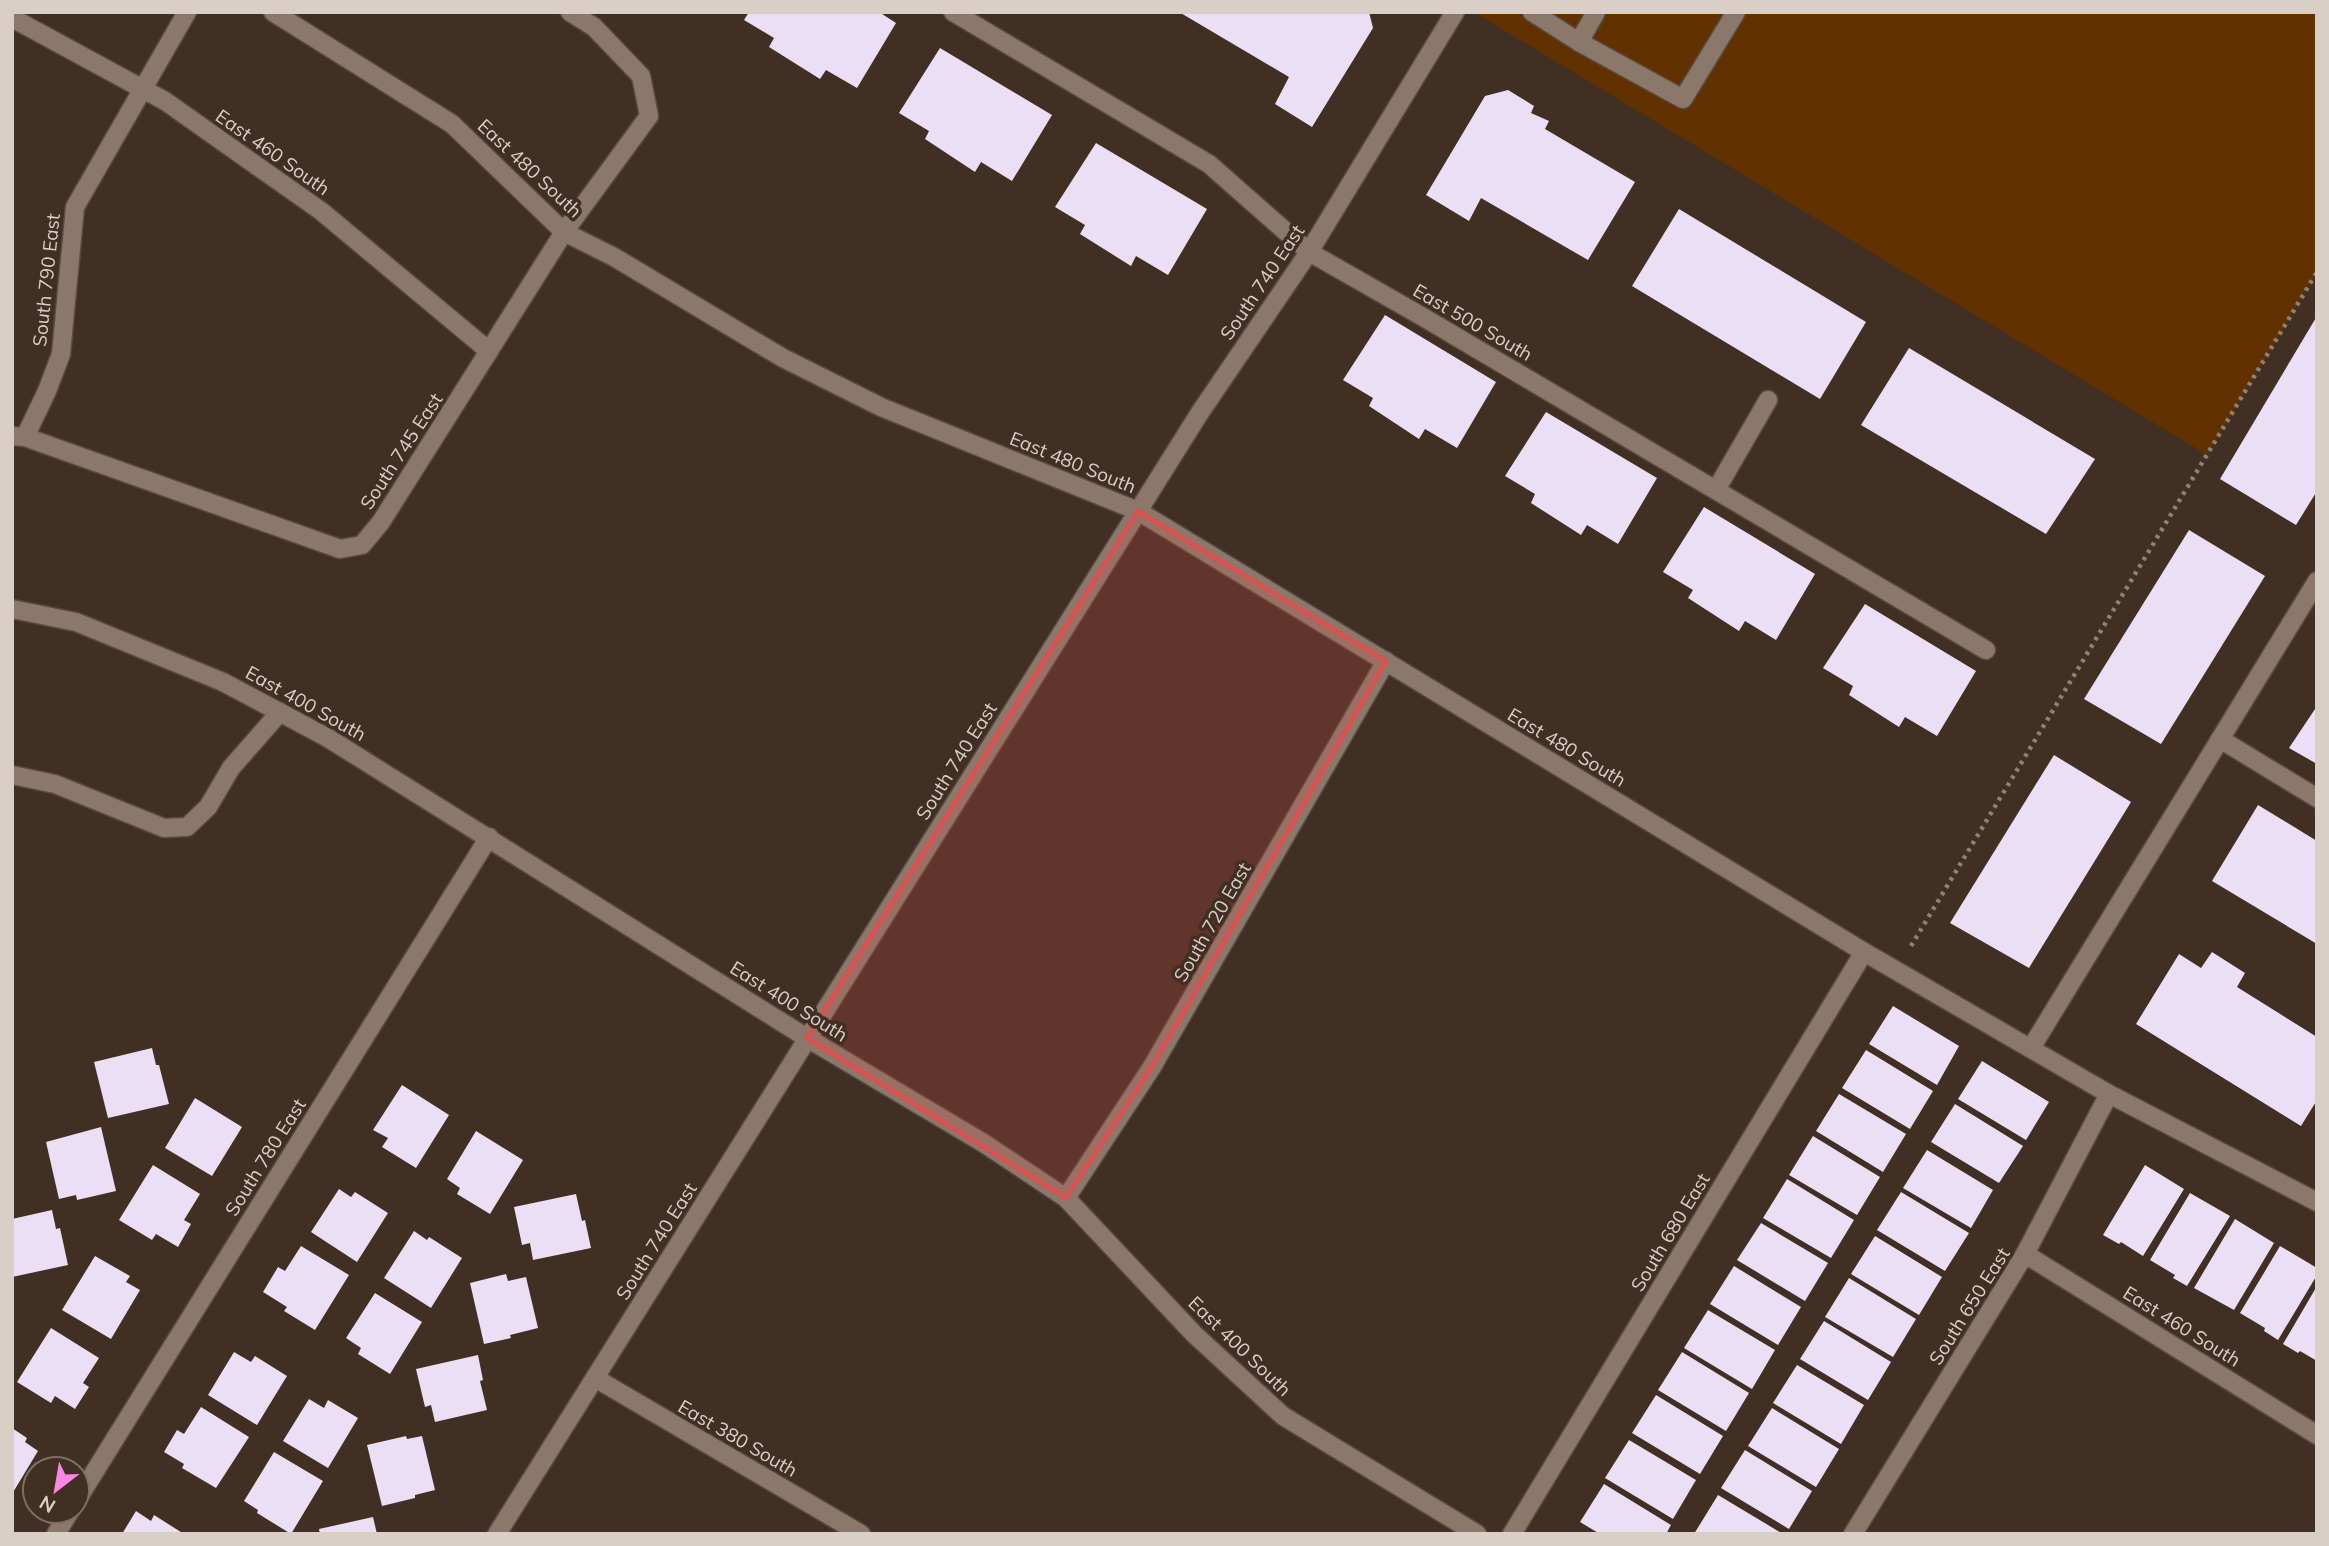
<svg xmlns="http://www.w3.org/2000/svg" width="2329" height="1546" viewBox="0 0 2329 1546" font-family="Mulish,sans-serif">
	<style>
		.green { fill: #623100 }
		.building { fill: #ebdff6 }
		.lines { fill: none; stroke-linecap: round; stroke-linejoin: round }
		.lane-casing { stroke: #594b40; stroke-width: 21 }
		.street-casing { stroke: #594b40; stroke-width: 21 }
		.path { stroke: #8f8077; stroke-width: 4.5; stroke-dasharray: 3.5 5; stroke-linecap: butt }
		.lane { stroke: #8c786a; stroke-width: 18 }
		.street { stroke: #8c786a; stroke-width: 18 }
		.marked { fill: #d75250; fill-opacity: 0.2; stroke: #d75250; stroke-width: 5; stroke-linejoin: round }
		.labels { text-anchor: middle; stroke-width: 7; stroke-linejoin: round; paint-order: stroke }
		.street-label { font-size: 19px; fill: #dacfc7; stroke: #412f23 }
	</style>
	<rect width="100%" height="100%" fill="#412f23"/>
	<polygon class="green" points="1474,12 2317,12 2317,273 2207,455"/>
	<g class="building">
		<polygon points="749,12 879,12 896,23 857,88 826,70 820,79 769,47 774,38 744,20"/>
		<polygon points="1179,12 1369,12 1373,28 1312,127 1275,104 1289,77"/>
		<polygon points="940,48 1052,115 1012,181 981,162 975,172 925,139 929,131 899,113"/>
		<polygon points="1508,90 1534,106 1531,113 1549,121 1545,129 1635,182 1588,260 1481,198 1469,221 1426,195 1485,96"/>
		<polygon points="1096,143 1207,209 1168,275 1136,256 1131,266 1080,234 1085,225 1055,207"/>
		<polygon points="1679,209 1866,322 1820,399 1632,286"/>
		<polygon points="1385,315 1496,382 1457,448 1425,429 1419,439 1369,406 1373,398 1343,380"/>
		<polygon points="2317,316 2317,491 2296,525 2220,479"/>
		<polygon points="1909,348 2095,459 2046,534 1861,425"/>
		<polygon points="1546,412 1657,478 1618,544 1587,525 1581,535 1531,503 1535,494 1505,476"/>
		<polygon points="1704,507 1815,574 1776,640 1745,621 1739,631 1688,598 1693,590 1663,572"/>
		<polygon points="2189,530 2265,576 2161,744 2084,699"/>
		<polygon points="1865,604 1976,671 1937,736 1905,717 1899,727 1849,695 1853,686 1823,668"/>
		<polygon points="2317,706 2317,764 2289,748"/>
		<polygon points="2054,755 2131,802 2029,968 1950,923"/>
		<polygon points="2258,805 2317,841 2317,944 2212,881"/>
		<polygon points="2212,952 2245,973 2237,987 2317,1037 2317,1100 2301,1126 2136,1024 2179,954 2201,968"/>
		<polygon points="1893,1006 1959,1046 1937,1085 1869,1044"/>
		<polygon points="152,1048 156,1065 159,1065 169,1104 108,1118 94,1062"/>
		<polygon points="1866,1050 1933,1091 1910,1129 1842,1088"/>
		<polygon points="1982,1061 2049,1102 2026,1140 1958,1099"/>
		<polygon points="402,1085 449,1115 416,1168 382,1147 388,1138 373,1130"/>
		<polygon points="1839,1094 1906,1134 1883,1172 1816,1131"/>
		<polygon points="195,1098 242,1127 212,1176 165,1148"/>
		<polygon points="1955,1104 2023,1146 1999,1183 1931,1142"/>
		<polygon points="101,1127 116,1191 77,1200 76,1195 59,1199 46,1142"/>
		<polygon points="476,1131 523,1160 490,1214 457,1194 460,1188 447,1179"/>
		<polygon points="1813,1136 1880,1177 1857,1215 1789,1175"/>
		<polygon points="1927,1150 1993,1190 1971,1228 1903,1188"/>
		<polygon points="153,1165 200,1194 184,1220 191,1224 178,1247 156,1234 152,1240 119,1220"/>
		<polygon points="2145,1165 2184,1189 2143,1256 2121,1242 2119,1244 2103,1235"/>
		<polygon points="1787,1179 1854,1220 1831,1258 1763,1218"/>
		<polygon points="339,1189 351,1197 355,1192 388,1213 357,1262 311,1232"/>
		<polygon points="1901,1192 1969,1233 1945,1271 1877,1230"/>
		<polygon points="2190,1193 2230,1216 2187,1286 2173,1278 2175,1275 2150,1260"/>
		<polygon points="576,1194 582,1221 585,1220 591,1248 533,1260 530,1243 522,1245 514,1207"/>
		<polygon points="52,1210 56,1229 60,1228 68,1265 12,1277 12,1219"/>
		<polygon points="2235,1219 2274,1243 2234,1310 2194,1288"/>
		<polygon points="1761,1223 1828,1263 1805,1301 1737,1260"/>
		<polygon points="414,1231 427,1240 429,1237 462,1258 431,1308 384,1278"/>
		<polygon points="1875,1236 1942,1277 1919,1315 1851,1274"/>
		<polygon points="301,1246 349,1275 315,1330 284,1311 287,1307 263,1292 278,1267 285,1271"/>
		<polygon points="2280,1246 2317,1268 2317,1275 2278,1340 2264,1331 2265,1328 2240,1313"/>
		<polygon points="95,1256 130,1276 126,1282 140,1290 111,1339 62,1310"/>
		<polygon points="1734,1266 1801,1307 1778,1345 1710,1304"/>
		<polygon points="506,1274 508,1281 526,1277 538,1328 510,1335 511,1338 484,1344 470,1283"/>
		<polygon points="1849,1278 1916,1319 1893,1357 1825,1317"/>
		<polygon points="2317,1286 2317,1361 2300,1351 2298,1353 2283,1344"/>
		<polygon points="375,1293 422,1322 390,1374 358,1354 361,1348 346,1338"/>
		<polygon points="1708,1310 1775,1350 1752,1389 1684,1348"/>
		<polygon points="1824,1321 1891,1362 1868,1400 1800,1359"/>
		<polygon points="51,1328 99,1358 83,1383 89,1387 75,1409 55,1396 51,1403 17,1382"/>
		<polygon points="234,1352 251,1362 255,1356 287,1376 257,1425 208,1395"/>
		<polygon points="1682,1352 1749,1393 1726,1431 1658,1390"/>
		<polygon points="478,1355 483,1380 480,1381 487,1410 435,1422 431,1405 425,1407 416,1369"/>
		<polygon points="1797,1365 1864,1405 1841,1444 1773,1403"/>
		<polygon points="1656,1395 1723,1436 1700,1474 1632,1433"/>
		<polygon points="309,1399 324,1408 328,1400 358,1418 328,1468 283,1441"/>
		<polygon points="201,1407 249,1437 216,1488 182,1468 184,1464 164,1452 177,1430 184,1434"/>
		<polygon points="1772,1408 1839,1449 1816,1487 1748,1446"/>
		<polygon points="12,1428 27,1438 25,1442 38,1451 12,1494"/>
		<polygon points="406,1436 407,1439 422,1436 435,1490 415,1495 415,1498 382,1506 367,1445"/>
		<polygon points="1629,1440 1696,1480 1673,1519 1605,1478"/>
		<polygon points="1745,1450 1812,1491 1789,1529 1721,1488"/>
		<polygon points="274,1452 323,1481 291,1534 257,1513 258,1510 244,1501"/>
		<polygon points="1604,1484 1671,1525 1666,1534 1600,1534 1580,1522"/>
		<polygon points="1718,1495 1783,1534 1694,1534"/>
		<polygon points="136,1511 151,1521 154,1515 184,1534 122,1534"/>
		<polygon points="373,1517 377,1534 320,1534 319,1529"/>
	</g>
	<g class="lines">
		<g class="lane-casing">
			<g id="lane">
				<polyline points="1532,12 1579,42 1683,99 1736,12"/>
				<polyline points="1579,42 1596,12"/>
				<polyline points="1716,490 1768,400"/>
			</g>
		</g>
		<g class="street-casing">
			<g id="street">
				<polyline points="273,12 452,124 564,232 614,257 783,358 881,407 1138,511 1864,952 2109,1094 2317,1202"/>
				<polyline points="953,12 1209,164 1309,252 1423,317 1986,650"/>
				<polyline points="12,18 165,101 321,211 489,351"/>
				<polyline points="12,436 25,437 47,391 61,354 75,207 187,12"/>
				<polyline points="25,437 340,549 362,545 381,522 564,232 649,116 641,76 594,27 570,12"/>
				<polyline points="12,609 76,622 223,682 328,738 807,1038 985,1144 1066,1198 1194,1334 1283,1416 1477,1534"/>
				<polyline points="2220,739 2317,798"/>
				<polyline points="12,775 55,784 164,828 187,827 208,807 231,768 280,712"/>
				<polyline points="2031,1048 2317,581"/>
				<polyline points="1066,1198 1152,1067 1386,661"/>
				<polyline points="2025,1254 2317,1435"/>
				<polyline points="595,1378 861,1534"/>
				<polyline points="77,1500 489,837"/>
				<polyline points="56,1534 70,1511"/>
				<polyline points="497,1534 1199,414 1309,252 1455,12"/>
				<polyline points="1512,1534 1864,952"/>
				<polyline points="1853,1534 2025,1254 2109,1094"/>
			</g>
		</g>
		<polyline class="path" points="1911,946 2317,272"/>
		<use href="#lane" class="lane"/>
		<use href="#street" class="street"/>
	</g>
	<path class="marked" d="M1138,511L1386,661L1152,1067L1066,1198L807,1038Z"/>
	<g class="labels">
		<g class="street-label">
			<text transform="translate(273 152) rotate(35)" y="7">East 460 South</text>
			<text transform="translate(530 168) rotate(43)" y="7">East 480 South</text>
			<text transform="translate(46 280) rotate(-84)" y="7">South 790 East</text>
			<text transform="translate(1262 282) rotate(-56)" y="7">South 740 East</text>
			<text transform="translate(1473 322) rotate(30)" y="7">East 500 South</text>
			<text transform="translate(401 451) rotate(-57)" y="7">South 745 East</text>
			<text transform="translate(1073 462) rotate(22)" y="7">East 480 South</text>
			<text transform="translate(306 703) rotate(29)" y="7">East 400 South</text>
			<text transform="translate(1567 747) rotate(31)" y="7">East 480 South</text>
			<text transform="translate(956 761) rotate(-58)" y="7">South 740 East</text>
			<text transform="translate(1212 922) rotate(-60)" y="7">South 720 East</text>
			<text transform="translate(789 1001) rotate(32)" y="7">East 400 South</text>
			<text transform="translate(265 1157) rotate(-58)" y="7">South 780 East</text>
			<text transform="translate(1670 1232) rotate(-59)" y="7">South 680 East</text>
			<text transform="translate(656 1241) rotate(-58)" y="7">South 740 East</text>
			<text transform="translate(1969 1306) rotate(-58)" y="7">South 650 East</text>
			<text transform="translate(2182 1326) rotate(32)" y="7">East 460 South</text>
			<text transform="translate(1240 1346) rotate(44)" y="7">East 400 South</text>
			<text transform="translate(738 1438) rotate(30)" y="7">East 380 South</text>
		</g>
	</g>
	<rect width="2329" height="1546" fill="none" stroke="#dacfc7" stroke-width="28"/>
	<g transform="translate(56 1490) rotate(211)"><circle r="33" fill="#412f23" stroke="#7e6f65" stroke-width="2"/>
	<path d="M0-5L12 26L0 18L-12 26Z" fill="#fb86e5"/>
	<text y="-10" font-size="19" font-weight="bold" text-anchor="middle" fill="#dacfc7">N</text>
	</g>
</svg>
